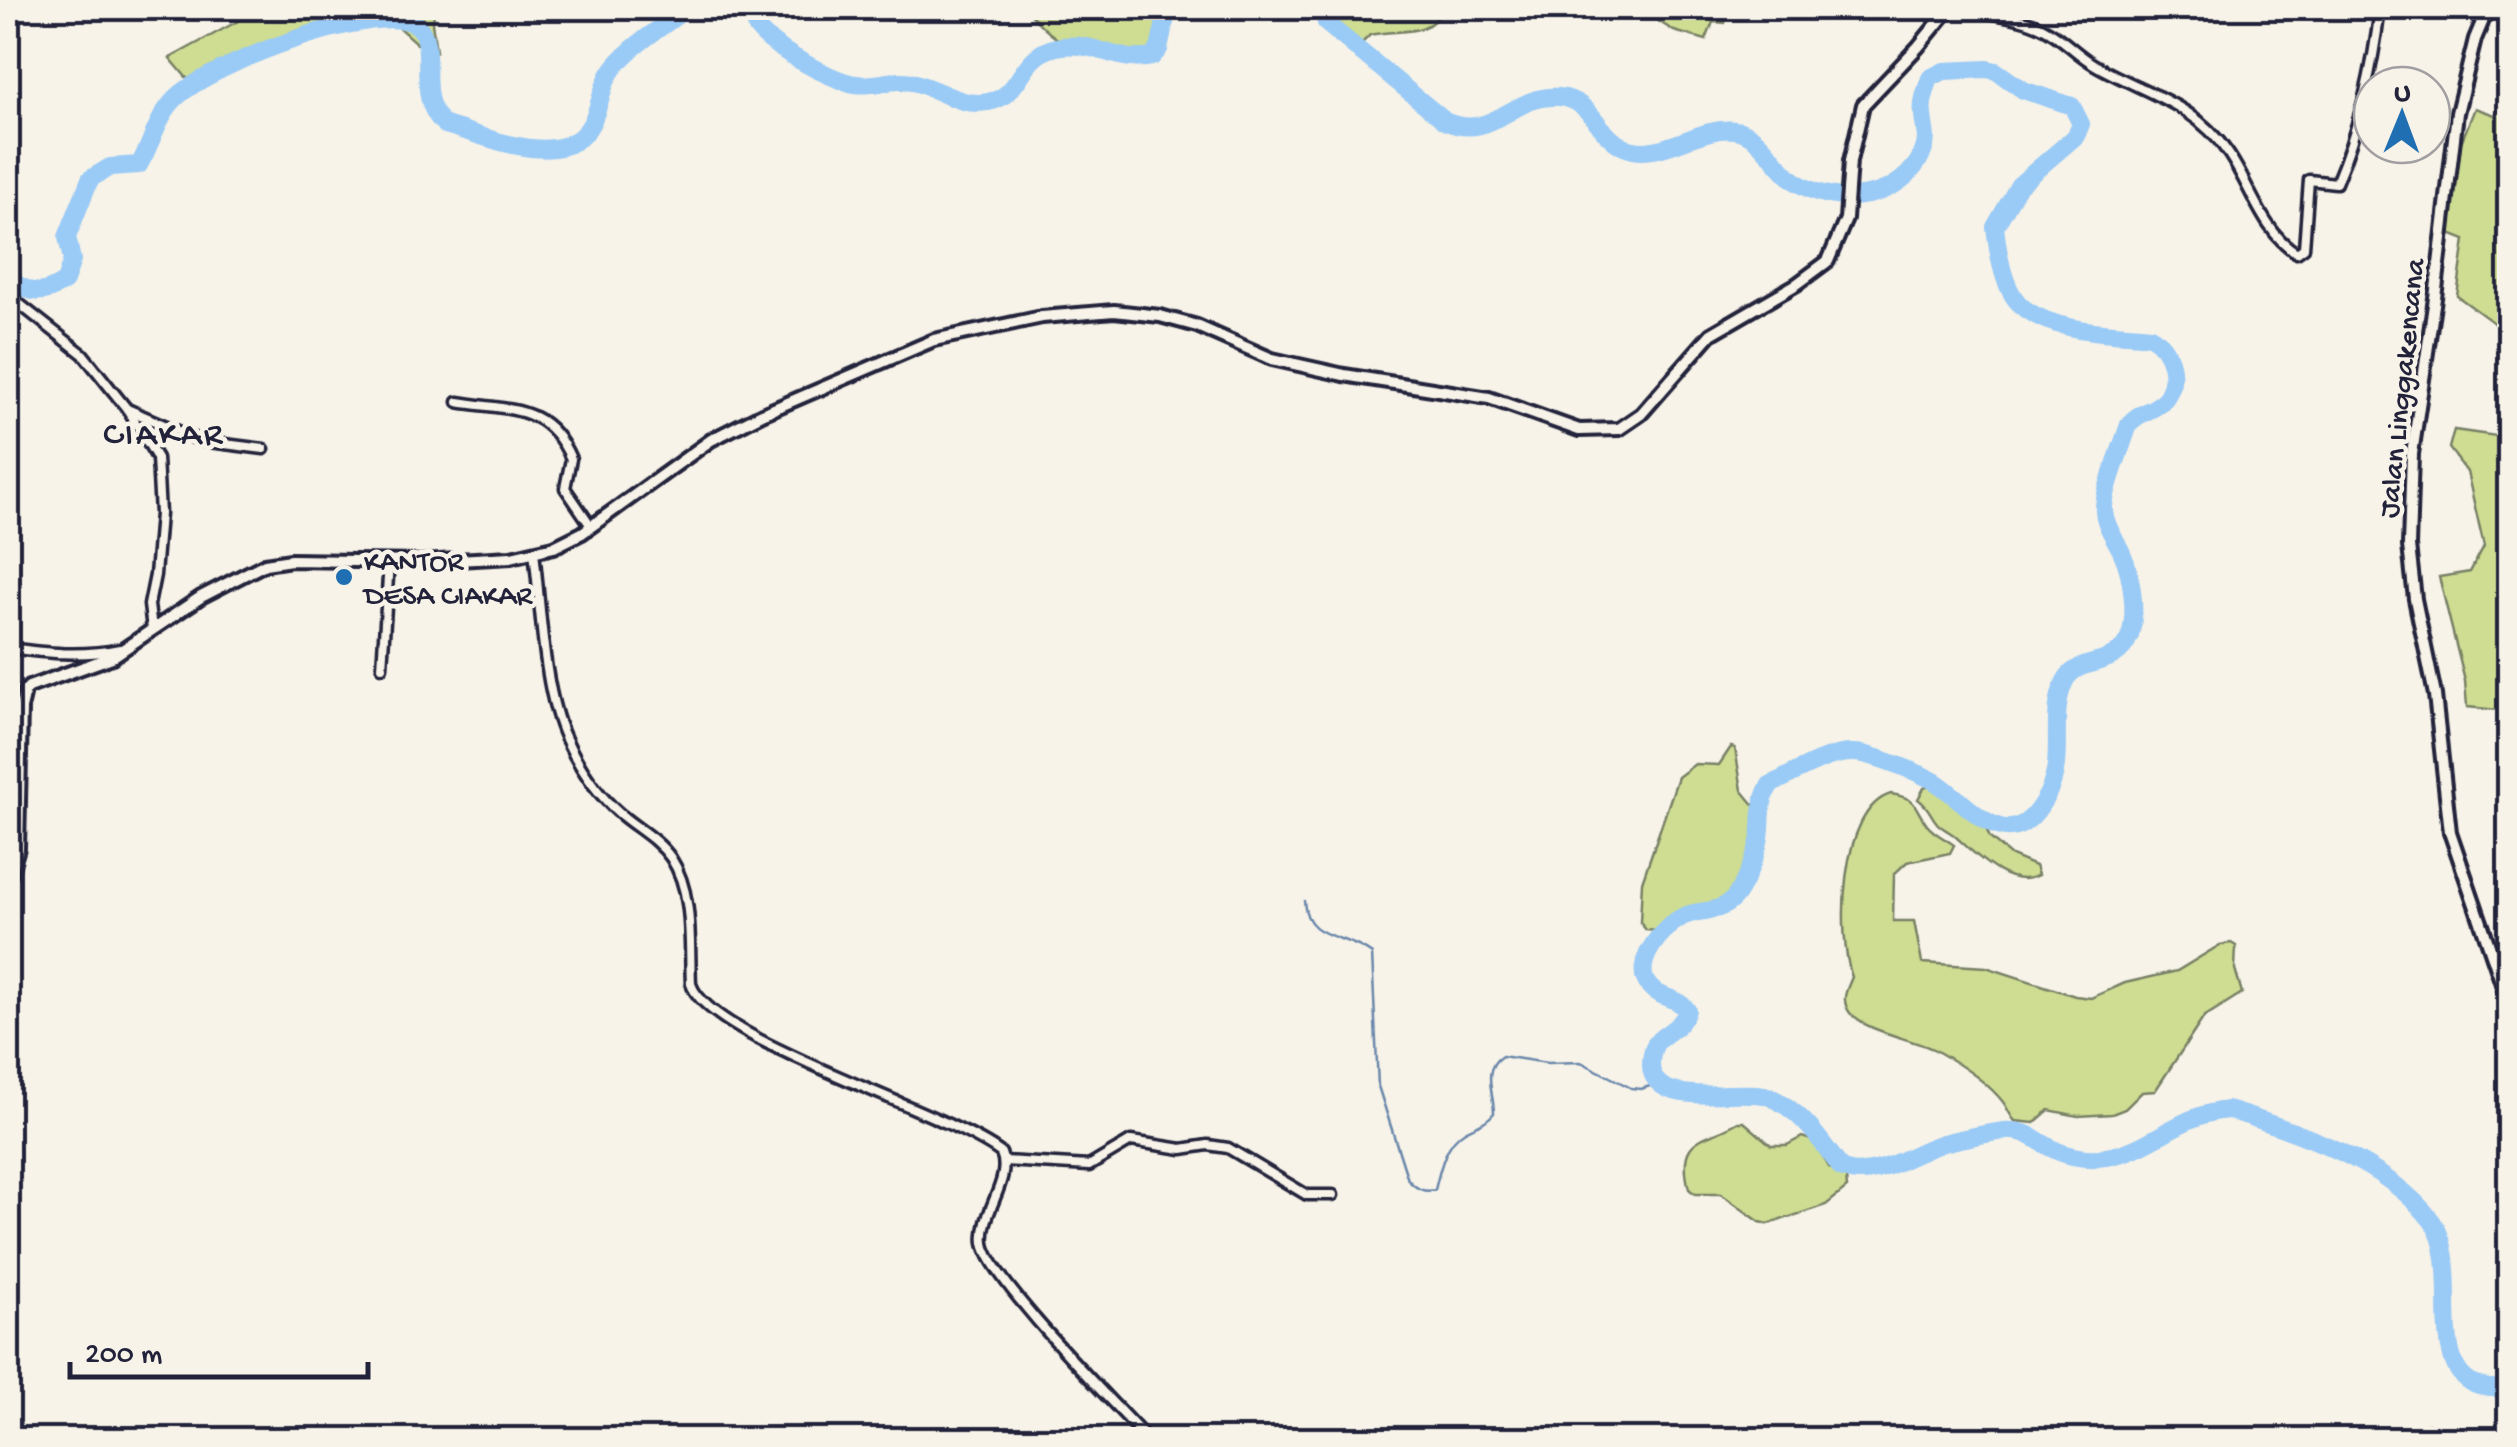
<svg xmlns="http://www.w3.org/2000/svg" width="2517" height="1447" viewBox="0 0 2517 1447" font-family="'Gochi Hand',sans-serif">
	<style>
		.green { fill: #cedd91; stroke: #788066; stroke-width: 2.5 }
		.lines { fill: none; stroke-linecap: round; stroke-linejoin: round }
		.stream { stroke: #6a87ab; stroke-width: 2.5 }
		.river { stroke: #9acaf6; stroke-width: 18 }
		.minor-casing { stroke: #22223b; stroke-width: 15 }
		.tertiary-casing { stroke: #22223b; stroke-width: 18 }
		.minor { stroke: #f7f3e8; stroke-width: 8 }
		.tertiary { stroke: #f7f3e8; stroke-width: 10 }
		.poi-dot { fill: #1f6fb2; stroke: #f7f3e8; stroke-width: 4 }
		.labels { text-anchor: middle; stroke-width: 9; stroke-linejoin: round; paint-order: stroke }
		.street-label { font-size: 30px; fill: #22223b; stroke: #f7f3e8 }
		.poi-label { font-size: 30px; fill: #22223b; stroke: #f7f3e8; text-anchor: start }
		.quarter-label { font-size: 35px; letter-spacing: 2.5px; fill: #22223b; stroke: #f7f3e8 }
	</style>
	<rect width="100%" height="100%" fill="#f7f3e8"/>
	<filter id="ink" filterUnits="userSpaceOnUse"><feTurbulence type="fractalNoise" baseFrequency=".01" numOctaves="2"/><feDisplacementMap in="SourceGraphic" scale="20" xChannelSelector="R" yChannelSelector="G"/><feConvolveMatrix kernelMatrix="1 2 1 2 8 2 1 2 1" color-interpolation-filters="sRGB"/></filter>
	<g filter="url(#ink)">
		<g class="green">
			<path d="M262,8H436L432,23L436,51L417,44L388,18C319,25 252,53 191,83L170,58Z"/>
			<path d="M1026,8H1162V38L1143,60C1093,62 1056,48 1026,8Z"/>
			<path d="M1319,8H1445C1426,39 1400,28 1370,35L1360,45Z"/>
			<polygon points="1595,8 1727,8 1725,23 1713,22 1706,40 1674,31 1655,19 1598,13"/>
			<polygon points="2509,93 2509,334 2457,296 2465,240 2447,233 2450,170 2475,108 2495,115"/>
			<polygon points="2509,425 2509,711 2467,707 2465,681 2439,577 2470,572 2484,546 2467,472 2449,448 2454,430 2503,437"/>
			<polygon points="1731,747 1735,748 1742,790 1756,807 1764,835 1761,858 1750,879 1739,885 1732,897 1708,907 1680,911 1658,931 1646,930 1640,922 1642,882 1678,777 1695,764 1719,765"/>
			<path d="M1942,782L1976,805L1990,838L2011,856L2035,866L2038,875C2010,891 1975,854 1956,837C1950,831 1942,829 1937,823C1928,812 1930,808 1918,799L1924,788Z"/>
			<path d="M1891,794C1919,799 1912,805 1927,825C1934,834 1946,839 1954,845L1950,853L1907,862L1894,874L1893,921H1914L1922,963L1986,967L2075,996L2091,998L2125,983L2177,971L2220,945L2231,943L2236,946L2235,969L2242,993L2204,1017L2155,1091L2142,1092L2125,1109L2112,1114L2078,1116L2049,1110L2034,1123L2015,1121C2009,1115 2008,1108 2003,1102C1987,1081 1958,1063 1935,1050C1913,1039 1864,1031 1850,1013C1840,999 1847,990 1852,977C1837,936 1839,809 1891,794Z"/>
			<path d="M1738,1122H1744L1771,1145H1787L1802,1137L1814,1141L1829,1167L1846,1177L1847,1188L1826,1205L1769,1224L1760,1222L1721,1194H1695L1689,1189C1675,1134 1707,1141 1738,1122Z"/>
		</g>
		<g class="lines">
			<path class="stream" d="M1304,901C1306,941 1345,933 1372,954L1378,1086L1408,1180C1416,1188 1423,1193 1435,1190C1440,1169 1445,1143 1465,1131C1476,1125 1486,1123 1494,1113C1494,1093 1481,1069 1502,1056L1547,1063L1581,1062L1631,1088L1641,1089L1659,1083"/>
			<g class="river">
				<path d="M756,8C753,13 750,15 753,21C761,43 832,81 855,84C875,87 896,77 916,83C940,90 961,107 988,102C1025,96 1017,51 1063,46C1096,42 1120,64 1152,57L1159,49L1168,8"/>
				<path d="M1323,8L1326,23L1445,121C1492,143 1513,93 1559,97C1593,100 1597,135 1624,147C1659,163 1698,125 1735,130C1762,133 1776,170 1798,183C1839,209 1903,199 1923,152C1929,138 1924,129 1923,115C1921,103 1926,90 1930,78L1944,71L1987,69L1996,71L2023,90L2072,106L2081,124L2076,136L2019,185L1995,227C1998,252 2003,293 2025,309C2058,333 2111,332 2150,336C2171,347 2181,381 2163,401C2153,412 2139,411 2129,424C2123,445 2102,494 2104,511C2105,526 2116,540 2122,553C2132,574 2137,613 2130,635C2117,671 2078,655 2065,681C2048,716 2066,758 2048,793C2010,867 1973,805 1934,781C1918,772 1881,758 1863,754C1831,748 1798,772 1770,785C1759,802 1763,818 1760,837C1757,854 1746,880 1737,894C1723,915 1700,908 1682,917C1662,928 1631,964 1649,986C1659,999 1677,996 1687,1010C1681,1032 1658,1032 1653,1050C1635,1118 1742,1084 1770,1097C1803,1112 1820,1140 1841,1168C1874,1183 1912,1152 1943,1143C1963,1138 1984,1134 2004,1131C2026,1129 2035,1140 2053,1149C2068,1157 2090,1160 2106,1157C2151,1150 2178,1114 2228,1110C2297,1131 2386,1161 2432,1221C2470,1271 2410,1402 2510,1387"/>
				<path d="M8,278C30,294 42,297 65,281L72,260L67,237L90,179L110,167L139,165C152,144 157,116 176,98C209,65 376,0 417,25C440,48 412,97 445,125C486,136 567,174 592,122C601,104 602,81 616,65C635,43 664,26 687,8"/>
			</g>
			<g class="minor-casing">
				<g id="minor">
					<path d="M1963,8C1988,14 2022,16 2045,29C2063,38 2077,55 2095,65C2143,93 2194,102 2228,153C2251,186 2262,232 2297,253L2304,248L2309,180L2336,183C2360,126 2373,68 2380,8"/>
					<polyline points="8,295 83,354 127,409 157,458 160,514 155,575 149,605 152,629"/>
					<path d="M458,402C509,411 547,403 571,459L565,488L591,526"/>
					<polyline points="127,409 201,441 264,449"/>
					<path d="M534,552C541,607 543,690 566,739C579,767 596,793 619,813C636,828 658,839 671,858C694,893 689,944 691,984C710,1041 943,1109 1001,1153C1013,1180 980,1213 984,1243C989,1279 1117,1406 1148,1440"/>
					<path d="M8,648C46,653 81,657 120,649"/>
					<polyline points="382,667 389,562"/>
					<polyline points="1004,1161 1089,1166 1131,1141 1182,1149 1208,1145 1228,1148 1307,1195 1333,1195"/>
					<polyline points="2428,1430 2444,1440"/>
				</g>
			</g>
			<g class="tertiary-casing">
				<g id="tertiary">
					<polyline points="2488,8 2475,39 2457,113 2435,298 2412,454 2409,546 2415,599 2435,695 2450,832 2510,1007"/>
					<polyline points="8,882 18,848 21,708 25,691 29,687 112,657 201,597 265,564 291,560 421,562 511,557 554,547 582,533 711,440 762,414 934,340 1042,317 1114,311 1160,316 1197,326 1272,359 1344,375 1489,398 1579,430 1619,429 1641,414 1711,334 1797,284 1828,261 1846,219 1850,161 1863,105 1918,47 1950,8"/>
				</g>
			</g>
			<use href="#minor" class="minor"/>
			<use href="#tertiary" class="tertiary"/>
		</g>
	</g>
	<circle class="poi-dot" cx="344" cy="577" r="10"/>
	<g class="labels">
		<g class="street-label">
			<text transform="translate(2400 388) rotate(-84)" y="10">Jalan Linggakencana</text>
		</g>
		<g class="poi-label">
			<text x="364" y="570">KANTOR<tspan x="364" dy="34">DESA CIAKAR</tspan></text>
		</g>
		<g class="quarter-label">
			<text x="164" y="443">CIAKAR</text>
		</g>
	</g>
	<rect width="2517" height="1447" fill="none" stroke="#f7f3e8" stroke-width="40"/>
	<rect x="20" y="20" width="2477" height="1407" fill="none" stroke="#22223b" stroke-width="4" filter="url(#ink)"/>
	<g transform="translate(2402 115) rotate(1)"><circle r="48" fill="#f7f3e8" stroke="#a29fa3" stroke-width="2.5"/>
	<path d="M0-8L18 38L0 25L-18 38Z" fill="#1f6fb2"/>
	<text y="-15" font-size="28" font-weight="bold" text-anchor="middle" fill="#22223b">U</text>
	</g>
	<path d="M70 1362v15h298v-15" fill="none" stroke="#22223b" stroke-width="5"/>
	<text x="85" y="1362" font-size="30" fill="#22223b" stroke="#f7f3e8" stroke-width="8" paint-order="stroke">200 m</text>
</svg>
